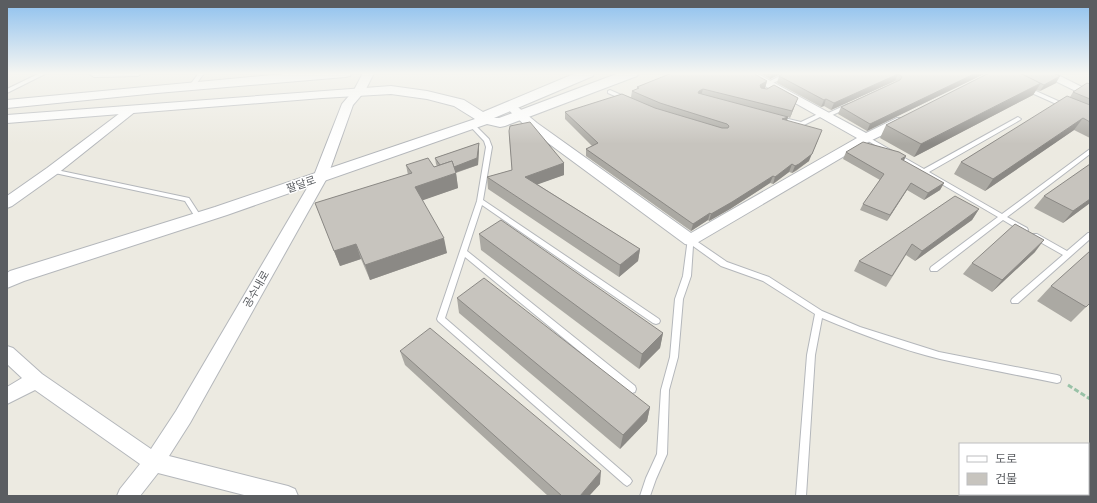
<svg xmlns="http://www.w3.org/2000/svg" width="1097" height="503" viewBox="0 0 1097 503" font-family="Figtree,'Noto Sans KR',sans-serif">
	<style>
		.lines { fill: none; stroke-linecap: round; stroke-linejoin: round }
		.service-casing { stroke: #b4b7bb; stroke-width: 2 }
		.minor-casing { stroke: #b4b7bb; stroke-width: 2 }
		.tertiary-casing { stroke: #b4b7bb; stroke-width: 2 }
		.path { stroke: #99c2a7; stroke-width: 3; stroke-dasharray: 5 2.5; stroke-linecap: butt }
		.service { fill: #fff; fill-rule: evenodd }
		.minor { fill: #fff; fill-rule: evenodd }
		.tertiary { fill: #fff; fill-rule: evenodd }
		.wall { fill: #aba9a3 }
		.shaded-wall { fill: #8b8985 }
		.building { fill: #c7c4be; stroke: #8b8985 }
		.labels { text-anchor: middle; stroke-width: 3; stroke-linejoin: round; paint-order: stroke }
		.street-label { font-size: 11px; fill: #5a5d61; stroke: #fff }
	</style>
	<rect width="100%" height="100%" fill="#eceae1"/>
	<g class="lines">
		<g class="service-casing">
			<g id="service">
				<polygon points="40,73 47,73 7,93 7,89"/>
				<polygon points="88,73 140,73 141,74 138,76 94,77"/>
				<polygon points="199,73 205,73 202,76 194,87 190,87 189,86"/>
				<polygon points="786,73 793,73 769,85 764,84"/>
				<polygon points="1027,87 1067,105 1068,106 1065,108 1063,107 1025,90 1024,89"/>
				<polygon points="610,90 628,98 629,99 628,100 624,100 608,93 608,91"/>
				<polygon points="848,104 850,105 850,107 828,117 824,117 824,115 802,126 778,120 777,119 780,117 801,122 820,113 824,113 824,115"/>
				<polygon points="1018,117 1021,119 1020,120 929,172 1002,214 1090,149 1090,154 1007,217 1027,228 1028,230 1027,232 1023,232 1003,220 937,271 931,271 930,269 931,267 998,217 863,138 866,136 868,137 924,169"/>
				<polygon points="472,123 474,124 489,139 492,147 483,200 659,319 660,321 659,323 656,324 653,323 482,205 467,251 635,386 636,389 635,392 632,393 629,392 465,257 445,318 630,478 632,481 630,484 627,486 624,484 438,321 437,319 477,201 486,147 484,141 469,125"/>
				<polygon points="52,169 189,198 202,218 201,220 197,220 185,201 50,172 49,171 50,170"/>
				<polygon points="1088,233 1090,233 1090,239 1018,303 1012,303 1011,301 1012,299 1063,255 1033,238 1032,236 1033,234 1037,234 1067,251"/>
				<path d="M688,238H692L727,262L769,277L822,311L860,327L939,352L1057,375L1060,376L1061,379L1060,382L1057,383C1018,375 979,368 940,359C900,349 860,334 822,318L815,355L806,496H796L807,355L815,314L763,281L721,266L693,246L691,276L683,299L678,357L669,390L667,454L656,479L650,496H640L646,478L657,454L661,390L670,357L675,299L683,276Z"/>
			</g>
		</g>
		<g class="minor-casing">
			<g id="minor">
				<polygon points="363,73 374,73 365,91 353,105 327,178 190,423 169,456 288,486 295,489 298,496 248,496 158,473 140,496 117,496 120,489 140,464 35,390 7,404 7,387 22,378 7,364 7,346 13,348 42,374 151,449 176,411 313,178 342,104 354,90"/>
				<polygon points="742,73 756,73 866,133 897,118 905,118 907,121 905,124 870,141 695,244 690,245 685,244 529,129 503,105 505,103 513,103 537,123 691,233 857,138"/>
				<polygon points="1039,73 1054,73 1090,91 1090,98"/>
				<polygon points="132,106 136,107 138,109 136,111 57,174 12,206 7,208 7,196 47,168 128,107"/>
			</g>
		</g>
		<g class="tertiary-casing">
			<g id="tertiary">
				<polygon points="294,73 351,73 350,76 345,77 157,93 7,108 7,100"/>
				<polygon points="576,73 594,73 593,76 494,118 499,118 619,73 638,73 637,76 505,126 500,127 487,124 227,215 24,281 7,288 7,273 10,271 215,207 475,119 454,106 427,99 391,94 322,98 7,123 7,115 391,86 427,91 464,100 483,112"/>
			</g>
		</g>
		<polyline class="path" points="1068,385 1090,399"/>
		<use href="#service" class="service"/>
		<use href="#minor" class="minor"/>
		<use href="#tertiary" class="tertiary"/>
	</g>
	<g class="wall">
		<polygon points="760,73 782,73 770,79"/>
		<polygon points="784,73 986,73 867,131 838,114 841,107 896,81 895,81 831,110 824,106 821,107 777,83 779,76"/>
		<polygon points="989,73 1056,83 1040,91 1036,90 1033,95 914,157 880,138 886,125"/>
		<polygon points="767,81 765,88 764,88 795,105 790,118 788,117 787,121 809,161 796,171 792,173 789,172 773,184 770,183 730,209 709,221 708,220 691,231 586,156 586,149 592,146 565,119 565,112 631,97 632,91 637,89 637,87"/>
		<polygon points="1090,84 1090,138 1074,130 985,191 954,174 961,162 1070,97 1073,92"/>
		<polygon points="509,131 564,163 564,175 537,184 640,249 638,261 619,277 488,189 487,177 512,170"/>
		<polygon points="479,143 479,149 478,165 456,173 458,188 422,200 447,253 370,280 361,259 340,266 315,203 408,175 406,165 434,167 437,166 436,164 435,158"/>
		<polygon points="846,152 904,161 944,183 940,190 924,200 907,190 887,221 860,210 863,204 880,180 843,159"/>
		<polygon points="1044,196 1090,203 1063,223 1034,208"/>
		<polygon points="979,209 972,220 915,261 906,255 886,287 854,271 859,261"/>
		<polygon points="479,234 663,333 660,348 639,369 481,250"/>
		<polygon points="1035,252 992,292 963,274 972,263"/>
		<polygon points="1051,286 1090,303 1071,322 1037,301"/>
		<polygon points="457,298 650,407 647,421 620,449 459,313"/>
		<polygon points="400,351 600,484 589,496 548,496 405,365"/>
	</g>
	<g class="shaded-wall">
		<polygon points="772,73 782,73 770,79"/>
		<polygon points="976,73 986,73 867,131 870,124"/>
		<polygon points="898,74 895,81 831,110 834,103"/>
		<polygon points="1060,76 1056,83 1040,91 1044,85"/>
		<polygon points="767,81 765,88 758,92 760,85"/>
		<polygon points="1041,83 1033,95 914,157 921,144"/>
		<polygon points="703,89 701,96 697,98 699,91"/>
		<polygon points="798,98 795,105 790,118 792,111"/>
		<polygon points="826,99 824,106 821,107 824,100"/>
		<polygon points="788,117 786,123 782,119"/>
		<polygon points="1083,118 1074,130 985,191 993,179"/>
		<polygon points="822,130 809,161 792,173 795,166"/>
		<polygon points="479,143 479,149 478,165 445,176 444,170"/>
		<polygon points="906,156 903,163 901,159"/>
		<polygon points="564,163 564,175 525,189 525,177"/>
		<polygon points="792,164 789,172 773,184 775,177"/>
		<polygon points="456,173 458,188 418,202 415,187"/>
		<polygon points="773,176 770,183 730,209 709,221 711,214"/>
		<polygon points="911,183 907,190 887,221 890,215"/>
		<polygon points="944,183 940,190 924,200 928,193"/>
		<polygon points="1090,199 1090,203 1063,223 1073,211"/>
		<polygon points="979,209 972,220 915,261 922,251"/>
		<polygon points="710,213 708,220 691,231 693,224"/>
		<polygon points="444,238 447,253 370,280 365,265"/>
		<polygon points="1044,240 1035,252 992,292 1002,280"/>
		<polygon points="356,244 361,259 340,266 334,251"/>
		<polygon points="640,249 638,261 619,277 620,265"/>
		<polygon points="663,333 660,348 639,369 642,354"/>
		<polygon points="650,407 647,421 620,449 623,435"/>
		<polygon points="601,471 600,484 589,496 580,496"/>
	</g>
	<g class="building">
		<polygon points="672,73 753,73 767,81 760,85 761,88 767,89 774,85 798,98 792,111 703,89 699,91 698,93 788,117 782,119 822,130 812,154 799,164 795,166 792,164 775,177 773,176 732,202 711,214 710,213 693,224 586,149 598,143 565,112 622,94 655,108 722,128 728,128 729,126 727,124 660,103 632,91 639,88 637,87"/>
		<polygon points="784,73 976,73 870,124 841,107 900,80 902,77 898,74 834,103 826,99 824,100 779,76"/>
		<polygon points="989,73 1020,73 1041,83 921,144 886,125"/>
		<polygon points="1020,73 1054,73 1060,76 1044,85"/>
		<polygon points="1087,83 1090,84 1090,99 1073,92"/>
		<polygon points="1067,96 1090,105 1090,122 1083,118 993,179 961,162"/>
		<polygon points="530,122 564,163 525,177 640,249 620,265 487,177 512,170 509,131 510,126"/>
		<polygon points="863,142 899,152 906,156 901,159 944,183 928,193 911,183 890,215 863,204 884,174 846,152"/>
		<polygon points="479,143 477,158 454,167 452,161 440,165 435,158"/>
		<polygon points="428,158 434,167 452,161 456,173 415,187 444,238 365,265 356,244 334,251 315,203 412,173 406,165"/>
		<polygon points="1090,164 1090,199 1073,211 1044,196"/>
		<polygon points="955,196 979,209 922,251 912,244 892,276 859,261"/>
		<polygon points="501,220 663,333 642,354 479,234"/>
		<polygon points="1015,224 1044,240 1002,280 972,263"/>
		<polygon points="1090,251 1090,303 1086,307 1051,286"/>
		<polygon points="484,278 650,407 623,435 457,298"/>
		<polygon points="430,328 601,471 580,496 562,496 400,351"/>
	</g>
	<linearGradient id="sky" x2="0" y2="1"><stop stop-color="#8dc0ee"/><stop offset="0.51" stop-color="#f6f6f2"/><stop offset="1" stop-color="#f6f6f2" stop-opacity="0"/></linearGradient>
	<rect width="1097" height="144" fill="url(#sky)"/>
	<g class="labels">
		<g class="street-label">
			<text transform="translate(301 184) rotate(-19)" y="4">팔달로</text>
			<text transform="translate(256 289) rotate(-60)" y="4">공수내로</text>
		</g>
	</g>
	<rect width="1097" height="503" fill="none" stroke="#5a5d61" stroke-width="16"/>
	<rect x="959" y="443" width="130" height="52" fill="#ffffff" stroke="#bdbec0"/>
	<rect x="967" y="456" width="20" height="6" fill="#ffffff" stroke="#bdbec0"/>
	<text x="995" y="463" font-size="12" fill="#5a5d61">도로</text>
	<rect x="967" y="473" width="20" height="12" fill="#c7c4be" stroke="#bdbec0"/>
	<text x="995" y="483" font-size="12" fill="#5a5d61">건물</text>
</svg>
